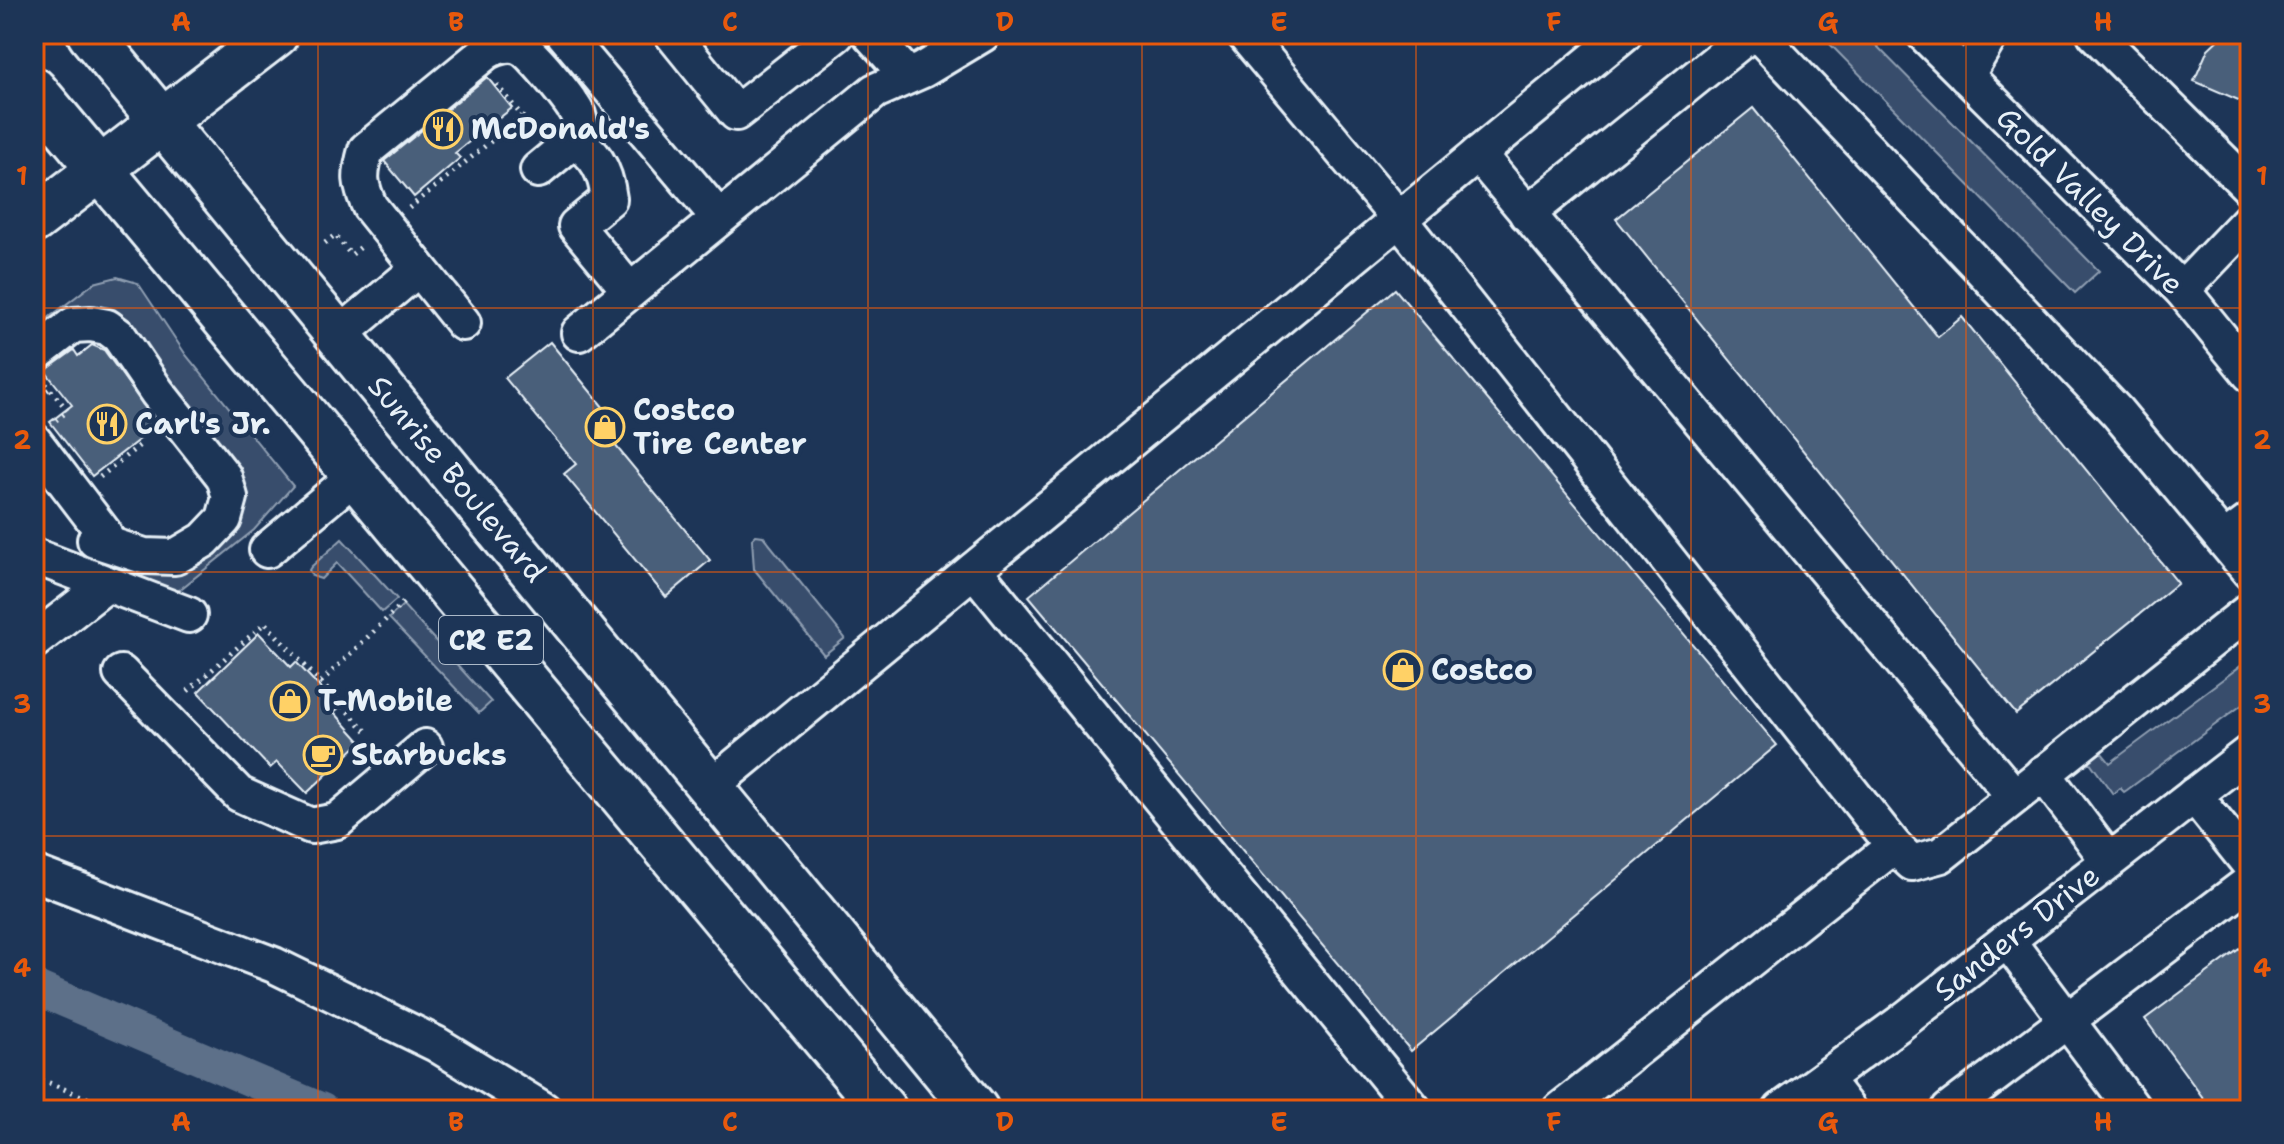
<svg xmlns="http://www.w3.org/2000/svg" width="2284" height="1144" viewBox="0 0 2284 1144" font-family="'Shantell Sans',sans-serif">
	<style>
		.green { fill: #374d6c; stroke: #909fb2; stroke-width: 2 }
		.lines { fill: none; stroke-linecap: round; stroke-linejoin: round }
		.canal { stroke: #5d7089; stroke-width: 34 }
		.building { fill: #495e7a; stroke: #e8f1f8; stroke-width: 2 }
		.minor-casing { stroke: #e8f1f8; stroke-width: 40 }
		.major-casing { stroke: #e8f1f8; stroke-width: 50 }
		.path { stroke: #e8f1f8; stroke-width: 5; stroke-dasharray: 2 6; stroke-linecap: butt }
		.minor { stroke: #1d3557; stroke-width: 34 }
		.major { stroke: #1d3557; stroke-width: 44 }
		.grid { fill: none; stroke: #e8590c; stroke-width: 2; stroke-opacity: 0.55 }
		.labels { text-anchor: middle; stroke-width: 8; stroke-linejoin: round; paint-order: stroke }
		.shield { fill: #1d3557; stroke: #abb9c8; stroke-width: 2 }
		.shield-label { font-size: 28px; font-weight: bold; fill: #e8f1f8 }
		.poi-label { font-size: 30px; font-weight: bold; fill: #e8f1f8; stroke: #1d3557; text-anchor: start }
		.street-label { font-size: 30px; fill: #e8f1f8; stroke: #1d3557 }
		.neatline { fill: none; stroke: #e8590c; stroke-width: 3 }
		.grid-label { font-size: 26px; text-anchor: middle; font-weight: bold; fill: #e8590c }
	</style>
	<rect width="100%" height="100%" fill="#1d3557"/>
	<filter id="ink" filterUnits="userSpaceOnUse"><feTurbulence type="fractalNoise" baseFrequency=".0125" numOctaves="2"/><feDisplacementMap in="SourceGraphic" scale="16" xChannelSelector="R" yChannelSelector="G"/><feConvolveMatrix kernelMatrix="1 2 1 2 8 2 1 2 1" color-interpolation-filters="sRGB"/></filter>
	<g filter="url(#ink)">
		<g class="green">
			<polygon points="1820,34 1865,34 2099,271 2075,293"/>
			<polygon points="117,277 138,283 186,355 293,486 254,530 173,595 111,569 112,560 232,520 123,330 34,343 34,329 94,283"/>
			<polygon points="756,535 763,536 845,638 824,655 754,569 752,539"/>
			<polygon points="342,539 397,599 382,612 337,563 321,579 312,576 309,570 311,567"/>
			<polygon points="403,605 491,702 479,713 389,618"/>
			<polygon points="2250,659 2250,699 2127,790 2124,792 2120,788 2113,794 2087,758 2097,747 2110,763"/>
		</g>
		<g class="lines">
			<polyline class="canal" points="34,987 322,1110"/>
		</g>
		<g class="building">
			<polygon points="2224,34 2250,34 2250,105 2194,81 2208,49"/>
			<polygon points="487,77 512,108 455,153 460,158 414,197 384,161"/>
			<polygon points="1753,108 1938,337 1962,317 2178,583 2016,714 1616,219"/>
			<polygon points="1395,289 1777,745 1411,1051 1029,596"/>
			<polygon points="550,342 621,429 610,439 710,560 666,597 564,474 576,464 505,378"/>
			<polygon points="92,345 104,350 158,425 92,476 50,422 72,405 45,371 74,350 78,356"/>
			<polygon points="259,633 291,667 296,662 339,708 334,712 361,742 307,793 277,762 270,768 198,692"/>
			<polygon points="2250,941 2250,1110 2212,1110 2145,1019"/>
		</g>
		<g class="lines">
			<g class="minor-casing">
				<g id="minor">
					<polyline points="564,34 719,218"/>
					<polyline points="672,34 736,113 837,34"/>
					<polyline points="870,34 908,76"/>
					<polyline points="1244,34 1399,219 1894,846 1912,863 1941,855 2250,610"/>
					<polyline points="1758,34 2117,412 2250,572"/>
					<polyline points="1924,34 2182,290 2250,374"/>
					<polyline points="2095,34 2250,188"/>
					<polyline points="1966,76 1991,34"/>
					<polyline points="1478,154 2014,796"/>
					<path d="M538,170L573,141C597,152 606,174 609,199L576,226L630,291"/>
					<polyline points="1527,214 1750,34"/>
					<polyline points="2182,290 2250,219"/>
					<path d="M463,323L370,207C359,184 359,175 366,150L486,52C497,46 511,42 522,48C533,54 573,103 578,115C581,124 581,136 583,146"/>
					<polyline points="579,333 875,91 923,70 983,34"/>
					<polyline points="338,336 418,269"/>
					<polyline points="34,355 73,325 91,324 107,327 119,336 157,392 224,477 230,497 224,519 204,540 175,557 144,556 95,540"/>
					<polyline points="34,441 104,533"/>
					<polyline points="2224,540 2250,521"/>
					<polyline points="267,550 355,476"/>
					<polyline points="34,556 189,615"/>
					<polyline points="974,570 1414,1110"/>
					<polyline points="34,641 107,584"/>
					<polyline points="121,673 239,794 311,826 337,821 425,747"/>
					<polyline points="2043,773 2109,861"/>
					<polyline points="710,787 1624,34"/>
					<polyline points="2194,795 2250,865"/>
					<polyline points="34,873 274,965 436,1044 544,1110"/>
					<polyline points="2007,940 2134,1110"/>
					<polyline points="1824,1079 1848,1110"/>
					<polyline points="1560,1110 1894,846"/>
					<polyline points="1781,1110 1899,1024 2250,752"/>
					<polyline points="1949,1110 2250,882"/>
				</g>
			</g>
			<g class="major-casing">
				<g id="major">
					<polyline points="90,34 976,1110"/>
					<polyline points="34,90 884,1110"/>
					<polyline points="34,220 276,34"/>
				</g>
			</g>
			<g class="path">
				<polyline points="409,208 522,116 496,84"/>
				<polyline points="325,243 335,235 351,255 361,247"/>
				<polyline points="46,384 68,411 56,420"/>
				<polyline points="34,400 49,389"/>
				<polyline points="100,477 140,445"/>
				<polyline points="321,682 404,602"/>
				<polyline points="188,691 265,623 367,732"/>
				<polyline points="34,1077 117,1110"/>
			</g>
			<use href="#minor" class="minor"/>
			<use href="#major" class="major"/>
		</g>
	</g>
	<path class="grid" d="M318,34V1110M593,34V1110M868,34V1110M1142,34V1110M1416,34V1110M1691,34V1110M1966,34V1110M34,308H2250M34,572H2250M34,836H2250"/>
	<defs>
		<g id="restaurant-ring" transform="scale(2)"><circle r="9.5" fill="#1d3557" stroke="#ffd166" stroke-width="1.5"/><path d="M-5-6h1v4h1v-4h1v4h1v-4h1v5L-1.5 .5V6h-2V.5L-5-1ZM5-6V6H3V1.5H1.5Q1.5-4 5-6Z" fill="#ffd166"/></g>
		<g id="shop-ring" transform="scale(2)"><circle r="9.5" fill="#1d3557" stroke="#ffd166" stroke-width="1.5"/><path d="M-5-2.5h2.3a2.7 3.5 0 0 1 5.4 0H5L5.5 6h-11ZM-1.5-2.5h3a1.5 2.3 0 0 0-3 0Z" fill="#ffd166"/></g>
		<g id="cafe-ring" transform="scale(2)"><circle r="9.5" fill="#1d3557" stroke="#ffd166" stroke-width="1.5"/><path d="M-5.5-4.5H6V0H3Q3 3.5 0 3.5H-2.5Q-5.5 3.5-5.5 0ZM3-3.2v2h1.7v-2ZM-6 4.5H4V6H-6Z" fill="#ffd166"/></g>
	</defs>
	<g fill-rule="evenodd">
		<use href="#restaurant-ring" x="443" y="129"/>
		<use href="#restaurant-ring" x="107" y="424"/>
		<use href="#shop-ring" x="605" y="427"/>
		<use href="#shop-ring" x="1403" y="670"/>
		<use href="#shop-ring" x="290" y="701"/>
		<use href="#cafe-ring" x="323" y="755"/>
	</g>
	<g class="labels">
		<rect class="shield" x="439" y="616" width="104" height="48" rx="6"/>
		<g class="shield-label">
			<text x="491" y="650">CR E2</text>
		</g>
		<g class="poi-label">
			<text x="471" y="139">McDonald's</text>
			<text x="633" y="420">Costco<tspan x="633" dy="34">Tire Center</tspan></text>
			<text x="135" y="434">Carl's Jr.</text>
			<text x="1431" y="680">Costco</text>
			<text x="318" y="711">T-Mobile</text>
			<text x="351" y="765">Starbucks</text>
		</g>
		<g class="street-label">
			<text transform="translate(2090 201) rotate(45)" y="10">Gold Valley Drive</text>
			<text transform="translate(457 479) rotate(50)" y="10">Sunrise Boulevard</text>
			<text transform="translate(2017 933) rotate(-38)" y="10">Sanders Drive</text>
		</g>
	</g>
	<rect width="2284" height="1144" fill="none" stroke="#1d3557" stroke-width="88"/>
	<rect x="44" y="44" width="2196" height="1056" class="neatline"/>
	<g class="grid-label">
		<text x="181" y="31">A</text>
		<text x="456" y="31">B</text>
		<text x="730" y="31">C</text>
		<text x="1005" y="31">D</text>
		<text x="1279" y="31">E</text>
		<text x="1554" y="31">F</text>
		<text x="1828" y="31">G</text>
		<text x="2103" y="31">H</text>
		<text x="22" y="185">1</text>
		<text x="2262" y="185">1</text>
		<text x="22" y="449">2</text>
		<text x="2262" y="449">2</text>
		<text x="22" y="713">3</text>
		<text x="2262" y="713">3</text>
		<text x="22" y="977">4</text>
		<text x="2262" y="977">4</text>
		<text x="181" y="1131">A</text>
		<text x="456" y="1131">B</text>
		<text x="730" y="1131">C</text>
		<text x="1005" y="1131">D</text>
		<text x="1279" y="1131">E</text>
		<text x="1554" y="1131">F</text>
		<text x="1828" y="1131">G</text>
		<text x="2103" y="1131">H</text>
	</g>
</svg>
